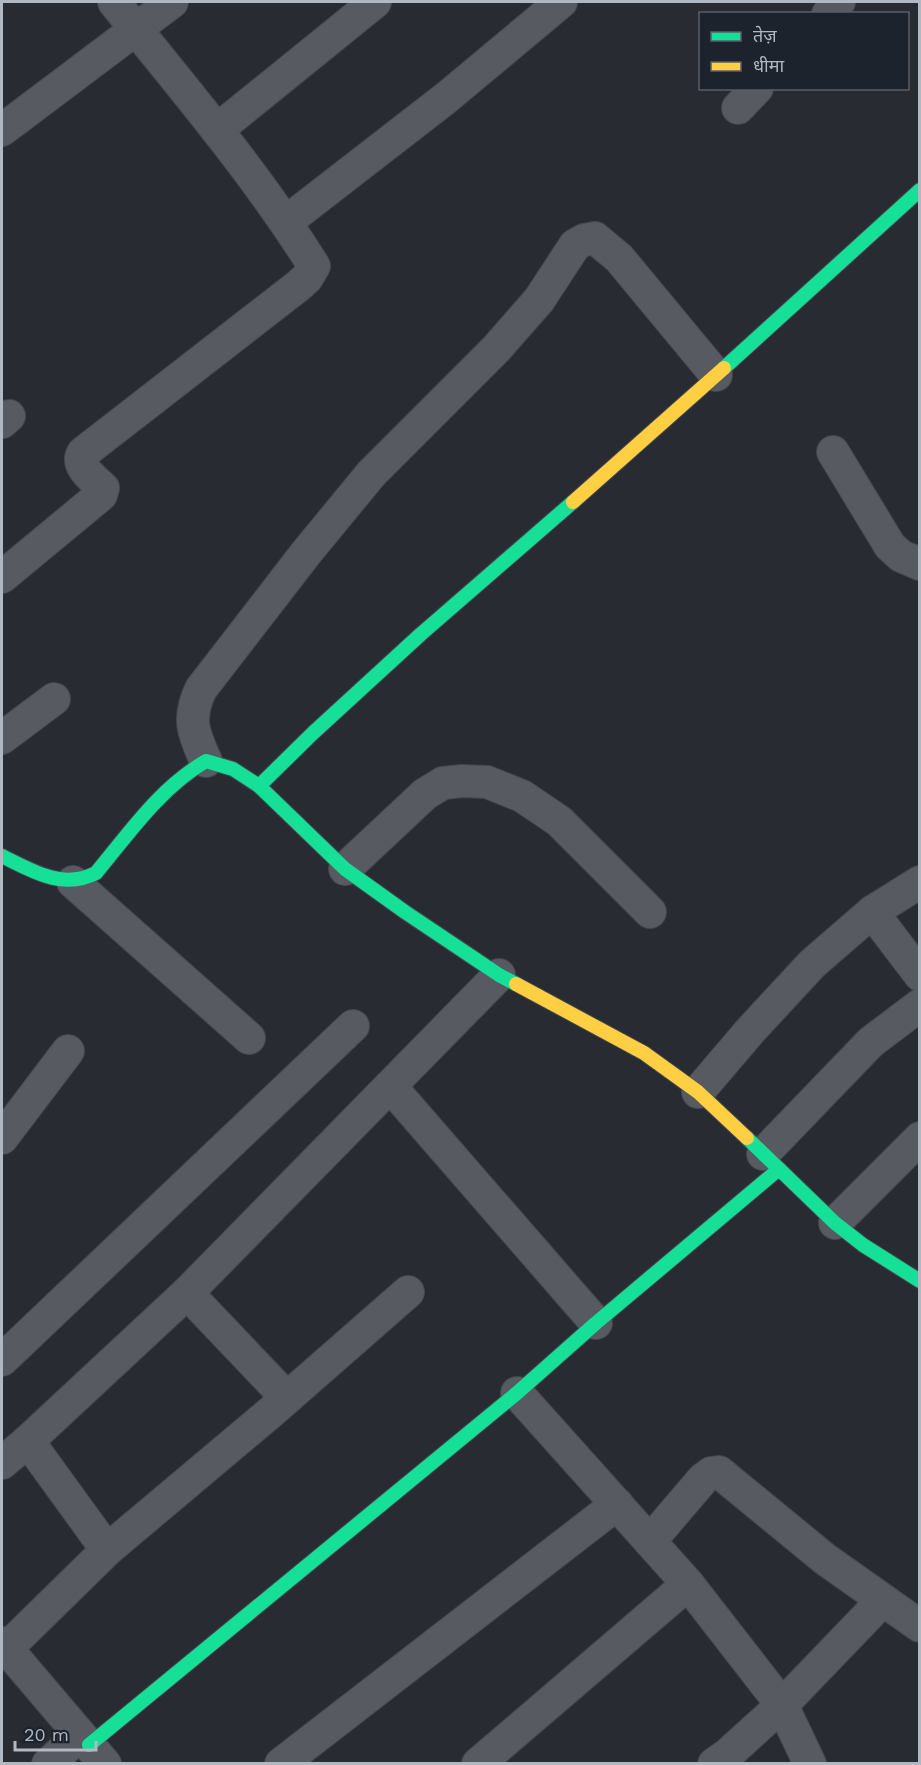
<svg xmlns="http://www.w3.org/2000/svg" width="921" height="1765" viewBox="0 0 921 1765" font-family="'Work Sans','Noto Sans Devanagari',sans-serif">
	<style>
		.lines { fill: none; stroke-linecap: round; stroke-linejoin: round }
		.street-casing { stroke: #44474c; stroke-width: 34 }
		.fast-casing { stroke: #45494f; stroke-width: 16 }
		.slow-casing { stroke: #45494f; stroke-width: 16 }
		.street { stroke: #575a61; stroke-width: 32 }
		.fast { stroke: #16e098; stroke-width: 14 }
		.slow { stroke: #ffcf43; stroke-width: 14 }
	</style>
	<rect width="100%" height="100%" fill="#282c32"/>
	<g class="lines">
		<g class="street-casing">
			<g id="street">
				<polyline points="828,14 839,2"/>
				<polyline points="738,108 757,88"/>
				<polyline points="2,130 172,2"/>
				<polyline points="217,130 375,2"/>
				<polyline points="286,222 446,98 561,2"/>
				<polyline points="2,422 9,416"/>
				<polyline points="833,452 890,546 901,556 920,564"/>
				<path d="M2,577L101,495L103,488C94,479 75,466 83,453L298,286L307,278L314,266C255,172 183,88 114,2"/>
				<polyline points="2,738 54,699"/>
				<path d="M206,761C193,733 187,718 201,689L306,553L371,474L496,349L539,300L575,245L584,240L595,238L619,258L716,375"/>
				<polyline points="345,869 425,794 443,783 462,781 487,782 522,796 559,821 650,912"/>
				<polyline points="73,882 249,1038"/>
				<polyline points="872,912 920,975"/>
				<polyline points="390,1086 596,1323"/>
				<polyline points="698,1092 750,1031 812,964 872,912 920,882"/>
				<polyline points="2,1138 68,1051"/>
				<polyline points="763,1154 871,1042 920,1005"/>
				<polyline points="835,1223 920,1138"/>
				<polyline points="187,1293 287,1398"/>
				<polyline points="2,1360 353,1026"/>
				<polyline points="517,1393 688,1584 782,1705 728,1754 714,1764"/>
				<polyline points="2,1463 28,1441 187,1293 499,975"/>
				<polyline points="650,1541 703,1479 711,1473 719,1472 825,1559 883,1600 782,1705 810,1764"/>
				<polyline points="107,1550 271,1412 408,1292"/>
				<polyline points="883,1600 920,1626"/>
				<polyline points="2,1643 105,1764"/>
				<polyline points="7,1648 107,1550 28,1441"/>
				<polyline points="48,1764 80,1735"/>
				<polyline points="281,1764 617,1504"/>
				<polyline points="478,1764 688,1584"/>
			</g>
		</g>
		<g class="fast-casing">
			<g id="fast">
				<polyline points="724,368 920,190"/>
				<polyline points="259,786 313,733 421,634 573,502"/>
				<path d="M2,856C32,871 63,890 96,873C130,832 160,788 206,761L233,769L259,786L345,869L405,912L499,975L516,984"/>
				<polyline points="747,1138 835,1223 863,1245 920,1281"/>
				<polyline points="89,1745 517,1393 596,1323 779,1169"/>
			</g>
		</g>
		<g class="slow-casing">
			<g id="slow">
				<polyline points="573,502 724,368"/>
				<polyline points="516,984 644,1053 698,1092 747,1138"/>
			</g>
		</g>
		<use href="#street" class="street"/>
		<use href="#fast" class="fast"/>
		<use href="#slow" class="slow"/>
	</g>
	<rect width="921" height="1765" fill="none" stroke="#b2b8c3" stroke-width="6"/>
	<rect x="699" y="12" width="210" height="78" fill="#1d232c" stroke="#595f68" stroke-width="1.5"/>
	<rect x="711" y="32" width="30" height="9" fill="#16e098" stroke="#595f68" stroke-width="1.5"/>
	<text x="753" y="42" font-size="18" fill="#b2b8c3">तेज़</text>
	<rect x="711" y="62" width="30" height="9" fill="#ffcf43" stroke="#595f68" stroke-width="1.5"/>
	<text x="753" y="72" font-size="18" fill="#b2b8c3">धीमा</text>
	<path d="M15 1741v9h81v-9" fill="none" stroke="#b2b8c3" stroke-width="3"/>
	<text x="24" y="1741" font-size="18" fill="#b2b8c3" stroke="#1d232c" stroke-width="4.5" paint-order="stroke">20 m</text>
</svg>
